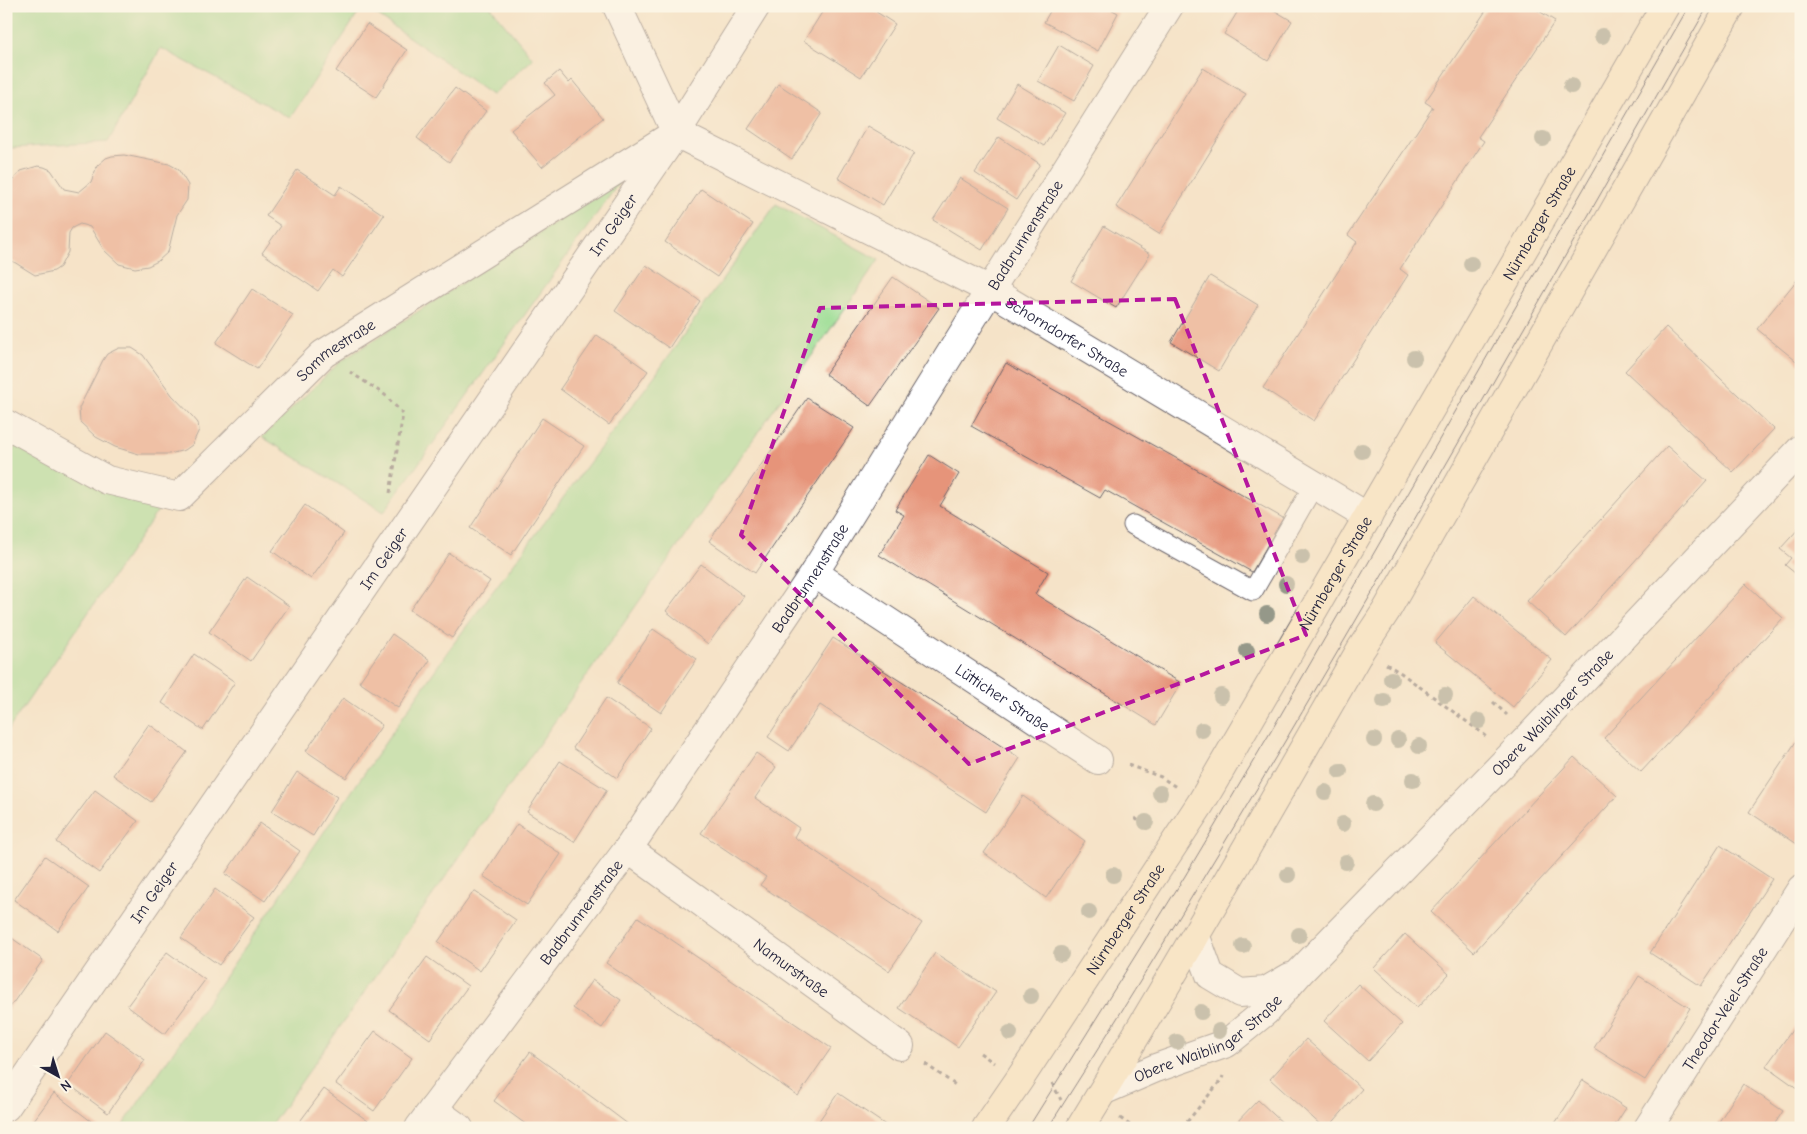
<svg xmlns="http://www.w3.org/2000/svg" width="1807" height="1134" viewBox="0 0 1807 1134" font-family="'Comic Neue',sans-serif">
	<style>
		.green { fill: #9bdd94; stroke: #5e8068 }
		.building { fill: #e6947a }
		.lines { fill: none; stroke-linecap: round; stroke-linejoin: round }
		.lane-casing { stroke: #6c666c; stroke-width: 21 }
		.street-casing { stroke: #6c666c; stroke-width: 30 }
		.secondary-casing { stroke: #6c666c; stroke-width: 30 }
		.path { stroke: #6c666c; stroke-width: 3; stroke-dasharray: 4 4; stroke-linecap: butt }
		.lane { stroke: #fff; stroke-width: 19 }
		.street { stroke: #fff; stroke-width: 28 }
		.secondary { stroke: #fbe6c4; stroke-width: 28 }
		.tram { stroke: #22223b; stroke-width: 1 }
		.tree { fill: #959889 }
		.marked { fill: none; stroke: #b5179e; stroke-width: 4; stroke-dasharray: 10 6; stroke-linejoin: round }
		.labels { text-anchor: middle; stroke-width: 4.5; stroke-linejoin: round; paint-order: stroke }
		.street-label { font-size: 16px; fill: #22223b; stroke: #fcf5e5 }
	</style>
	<rect width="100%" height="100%" fill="#fcf5e5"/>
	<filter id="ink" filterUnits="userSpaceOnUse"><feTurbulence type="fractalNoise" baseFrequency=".02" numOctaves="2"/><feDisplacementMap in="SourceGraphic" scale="10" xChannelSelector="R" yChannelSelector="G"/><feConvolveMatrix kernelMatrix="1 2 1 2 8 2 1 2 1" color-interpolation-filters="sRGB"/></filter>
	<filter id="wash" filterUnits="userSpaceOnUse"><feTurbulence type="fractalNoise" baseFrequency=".0096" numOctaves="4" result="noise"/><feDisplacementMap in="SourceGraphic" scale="20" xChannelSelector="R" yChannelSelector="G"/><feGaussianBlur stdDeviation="1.12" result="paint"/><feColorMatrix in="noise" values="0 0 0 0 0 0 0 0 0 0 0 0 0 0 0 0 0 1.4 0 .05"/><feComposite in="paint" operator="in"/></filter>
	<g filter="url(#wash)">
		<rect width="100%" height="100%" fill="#f5e3c8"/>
		<g class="green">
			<polygon points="6,6 363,6 290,118 161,48 108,142 11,148 6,147"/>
			<polygon points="364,6 490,6 533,59 492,95"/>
			<polygon points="621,180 384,512 262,437 340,362"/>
			<polygon points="776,204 879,260 269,1128 121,1128 448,651 656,374"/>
			<polygon points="18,443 161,506 6,733 6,461"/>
		</g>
		<g id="blocks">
			<g class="building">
				<polygon points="826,6 867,6 895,24 861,77 804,41"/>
				<polygon points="1053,6 1105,6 1118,13 1098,51 1044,22"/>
				<polygon points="1241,6 1267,6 1292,21 1268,61 1224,34"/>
				<polygon points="1489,6 1531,6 1555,21 1478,137 1484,141 1400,269 1408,275 1314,421 1263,388 1357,242 1348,235 1433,107 1425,102"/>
				<polygon points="367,24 407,50 376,97 336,71"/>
				<polygon points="1059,45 1094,66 1074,101 1038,81"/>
				<polygon points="1203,68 1246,94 1159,234 1116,207"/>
				<polygon points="559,71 569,83 572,80 603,118 542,167 511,130 555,95 545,83"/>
				<polygon points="778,84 822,113 792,159 748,129"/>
				<polygon points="1017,84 1065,113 1044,146 997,118"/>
				<polygon points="455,88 486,111 449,162 417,138"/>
				<polygon points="868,126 914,153 883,205 838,178"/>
				<polygon points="999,137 1040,164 1016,200 975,173"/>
				<polygon points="124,155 169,164 178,169 188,185 187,200 177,215 168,252 158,261 148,266 135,268 119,264 104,250 90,227 80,224 72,228 69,233 68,252 60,267 54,271 35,275 14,262 6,260 6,188 21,171 38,166 44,167 51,170 64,189 79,192 91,182 97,166 106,158 112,156"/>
				<polygon points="297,170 335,195 341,186 384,215 342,277 333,270 318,291 262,253 281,226 266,216"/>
				<polygon points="960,178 1008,208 982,250 933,220"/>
				<polygon points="701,189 753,224 717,277 665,242"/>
				<polygon points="1104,226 1150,254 1116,308 1071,281"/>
				<polygon points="646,265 700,301 669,348 615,311"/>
				<polygon points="1801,275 1801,365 1757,329"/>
				<polygon points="1210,276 1258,305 1219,371 1171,342"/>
				<polygon points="893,277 939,308 870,406 825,374"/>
				<polygon points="252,289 293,315 257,369 216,343"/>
				<polygon points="1666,327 1774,429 1733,472 1625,371"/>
				<polygon points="597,335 648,371 609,425 560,389"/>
				<polygon points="119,348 132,348 143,355 172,395 193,417 198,423 199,430 192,445 185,450 169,454 139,454 115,447 96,437 80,422 79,408 103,360 107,354"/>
				<polygon points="1006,363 1283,518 1252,572 1105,490 1100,498 971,426"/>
				<polygon points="807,398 854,428 755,573 709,541"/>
				<polygon points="542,418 584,446 511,555 470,528"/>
				<polygon points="1667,446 1707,481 1566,637 1527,601"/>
				<polygon points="929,455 959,474 940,506 1048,572 1035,594 1181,683 1156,725 879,555 904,515 895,510"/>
				<polygon points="305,505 344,533 311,579 272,551"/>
				<polygon points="1801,526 1801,578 1785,565 1791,558 1780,549"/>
				<polygon points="449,553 490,581 452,638 410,610"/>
				<polygon points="701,564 744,596 708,644 666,611"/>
				<polygon points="247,577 289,606 251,661 209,632"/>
				<polygon points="1746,584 1783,618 1641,772 1604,738"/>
				<polygon points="1474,596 1552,660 1513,707 1435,643"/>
				<polygon points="653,629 697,659 661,713 617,683"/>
				<polygon points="392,634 430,660 398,708 359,682"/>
				<polygon points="833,638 1020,758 986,812 820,705 789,751 768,737"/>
				<polygon points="194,654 235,682 203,730 162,703"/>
				<polygon points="343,698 382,725 346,778 306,751"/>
				<polygon points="606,698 651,728 617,778 573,748"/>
				<polygon points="149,724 187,752 151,802 113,775"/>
				<polygon points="1801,734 1801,839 1797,844 1749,812"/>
				<polygon points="756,753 776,767 755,798 799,828 794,837 922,923 889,971 760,885 766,877 701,833"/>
				<polygon points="1574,757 1617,796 1474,952 1431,912"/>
				<polygon points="560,761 607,790 574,842 527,812"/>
				<polygon points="297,772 337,797 313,836 272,811"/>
				<polygon points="95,790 138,821 99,873 56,842"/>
				<polygon points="1023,796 1085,841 1046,898 984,853"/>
				<polygon points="260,823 300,851 265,901 225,874"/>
				<polygon points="517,824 561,854 527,905 483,876"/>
				<polygon points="1720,845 1772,879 1701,986 1650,953"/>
				<polygon points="45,856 89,887 58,931 14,900"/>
				<polygon points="215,889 254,917 219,965 181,938"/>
				<polygon points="474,891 516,920 480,971 438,942"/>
				<polygon points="638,917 831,1048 798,1096 606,963"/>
				<polygon points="6,934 43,960 6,1013"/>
				<polygon points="1405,934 1449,974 1417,1008 1374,968"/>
				<polygon points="167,952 205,980 165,1034 127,1006"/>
				<polygon points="935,953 996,992 958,1047 899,1008"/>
				<polygon points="427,957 468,986 430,1039 389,1010"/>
				<polygon points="1639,976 1690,1008 1645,1080 1594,1048"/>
				<polygon points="592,980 621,1000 602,1028 573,1008"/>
				<polygon points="1358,984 1402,1024 1368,1061 1324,1021"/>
				<polygon points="1801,1018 1801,1091 1766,1066"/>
				<polygon points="105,1031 145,1060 108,1113 68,1084"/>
				<polygon points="375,1031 412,1058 374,1111 336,1084"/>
				<polygon points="1306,1039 1362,1089 1328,1128 1324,1128 1270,1079"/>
				<polygon points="530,1052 596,1100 633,1128 531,1128 494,1101"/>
				<polygon points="1583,1080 1626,1108 1613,1128 1552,1128"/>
				<polygon points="1743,1084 1783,1111 1772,1128 1715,1128"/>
				<polygon points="324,1089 368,1121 363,1128 295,1128"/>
				<polygon points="54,1093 100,1128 28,1128"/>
				<polygon points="838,1093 890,1128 814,1128"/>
				<polygon points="1258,1100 1288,1128 1231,1128"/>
			</g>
		</g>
	</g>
	<g filter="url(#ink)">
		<use href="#blocks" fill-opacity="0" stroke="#6c666c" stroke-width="1"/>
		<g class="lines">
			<g class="lane-casing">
				<polyline id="lane" points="1133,525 1253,591 1314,485"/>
			</g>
			<g class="street-casing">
				<g id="street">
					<polyline points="617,6 676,133"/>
					<path id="s1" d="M676,133L990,290L1368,517"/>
					<path id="s2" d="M6,424L107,480L179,497L323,354L666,139"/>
					<path id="s3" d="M814,573L1098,760"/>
					<path id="s4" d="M628,849L900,1046"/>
					<polyline points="1196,937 1210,975 1240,993 1266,991 1290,977"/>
					<path id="s5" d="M1105,1090L1156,1068L1227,1043L1265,1012L1300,972L1529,737L1801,449"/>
					<path id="s6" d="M6,1107L676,133L756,6"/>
					<polyline points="433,1109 459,1128"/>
					<path id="s7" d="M419,1128L628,849L814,573L990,290L1169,6"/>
					<path id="s8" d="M1648,1128L1801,889"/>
				</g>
			</g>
			<g class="secondary-casing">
				<g id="secondary">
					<path id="s9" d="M986,1128L1019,1080L1201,803L1665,6"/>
					<path d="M1080,1128C1177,970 1269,809 1361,649L1386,611L1731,6"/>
				</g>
			</g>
			<g class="path">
				<polyline points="350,372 385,395 403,414 390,493"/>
				<polyline points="1386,664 1401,673 1486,736"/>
				<polyline points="1493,702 1507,715"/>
				<polyline points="1128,765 1161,777 1176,787"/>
				<polyline points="1135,818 1148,829"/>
				<polyline points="980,1053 994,1063"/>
				<polyline points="925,1064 957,1086"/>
				<polyline points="1052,1083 1061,1100"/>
				<polyline points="1120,1118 1134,1128"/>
				<polyline points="1182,1128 1222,1079 1223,1076"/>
			</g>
			<use href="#lane" class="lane"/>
			<use href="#street" class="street"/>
			<use href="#secondary" class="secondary"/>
			<g class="tram">
				<polyline points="1028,1128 1185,876 1280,716 1689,6"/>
				<path d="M1048,1128C1282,762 1492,382 1708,6"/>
			</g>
		</g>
		<g class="tree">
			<circle cx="1602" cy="36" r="8"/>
			<circle cx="1571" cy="86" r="8"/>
			<circle cx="1543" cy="139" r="8"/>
			<circle cx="1471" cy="264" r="8"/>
			<circle cx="1414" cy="358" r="8"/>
			<circle cx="1362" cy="451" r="8"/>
			<circle cx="1302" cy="557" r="8"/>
			<circle cx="1286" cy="584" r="8"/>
			<circle cx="1267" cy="614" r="8"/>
			<circle cx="1247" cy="651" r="8"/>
			<circle cx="1391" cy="679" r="8"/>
			<circle cx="1445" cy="695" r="8"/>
			<circle cx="1221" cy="696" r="8"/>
			<circle cx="1384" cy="701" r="8"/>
			<circle cx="1479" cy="721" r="8"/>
			<circle cx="1202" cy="730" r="8"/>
			<circle cx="1374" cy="740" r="8"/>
			<circle cx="1398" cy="740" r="8"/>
			<circle cx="1419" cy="746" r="8"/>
			<circle cx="1340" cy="771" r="8"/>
			<circle cx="1413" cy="780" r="8"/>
			<circle cx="1325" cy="792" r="8"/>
			<circle cx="1160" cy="793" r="8"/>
			<circle cx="1373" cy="804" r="8"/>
			<circle cx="1146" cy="822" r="8"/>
			<circle cx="1343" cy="824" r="8"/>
			<circle cx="1346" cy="862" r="8"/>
			<circle cx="1113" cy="875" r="8"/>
			<circle cx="1288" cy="875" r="8"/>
			<circle cx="1089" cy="912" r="8"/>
			<circle cx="1299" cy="935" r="8"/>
			<circle cx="1243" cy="946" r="8"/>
			<circle cx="1061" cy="954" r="8"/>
			<circle cx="1031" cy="996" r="8"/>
			<circle cx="1201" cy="1012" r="8"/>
			<circle cx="1219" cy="1031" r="8"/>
			<circle cx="1010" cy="1033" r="8"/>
			<circle cx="1177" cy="1042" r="8"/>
		</g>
	</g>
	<path d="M0 0H1807V1134H0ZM1175,299L1306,635L969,764L741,535L820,308Z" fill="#f5e3c8" fill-opacity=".55" fill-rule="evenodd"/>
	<path class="marked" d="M1175,299L1306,635L969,764L741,535L820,308Z"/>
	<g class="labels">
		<g class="street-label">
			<text dy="6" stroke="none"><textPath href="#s9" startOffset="1061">Nürnberger Straße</textPath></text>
			<text dy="6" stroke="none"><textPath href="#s6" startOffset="1071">Im Geiger</textPath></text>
			<text dy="6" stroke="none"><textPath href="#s7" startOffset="1080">Badbrunnenstraße</textPath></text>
			<text dy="6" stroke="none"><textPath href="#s1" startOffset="441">Schorndorfer Straße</textPath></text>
			<text dy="6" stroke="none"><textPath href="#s2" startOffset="405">Sommestraße</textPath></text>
			<text dy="6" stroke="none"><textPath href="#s6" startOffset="666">Im Geiger</textPath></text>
			<text dy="6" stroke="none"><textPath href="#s9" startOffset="656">Nürnberger Straße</textPath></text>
			<text dy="6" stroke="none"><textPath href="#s7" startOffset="675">Badbrunnenstraße</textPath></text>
			<text dy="6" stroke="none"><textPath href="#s3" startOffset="226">Lütticher Straße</textPath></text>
			<text dy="6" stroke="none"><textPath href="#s5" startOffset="595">Obere Waiblinger Straße</textPath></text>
			<text dy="6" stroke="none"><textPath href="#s6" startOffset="261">Im Geiger</textPath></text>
			<text dy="6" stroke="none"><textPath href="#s7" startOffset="270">Badbrunnenstraße</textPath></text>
			<text dy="6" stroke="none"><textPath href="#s9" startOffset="251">Nürnberger Straße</textPath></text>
			<text dy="6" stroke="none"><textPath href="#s4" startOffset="202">Namurstraße</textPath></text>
			<text dy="6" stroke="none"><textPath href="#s8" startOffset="142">Theodor-Veiel-Straße</textPath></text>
			<text dy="6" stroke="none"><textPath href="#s5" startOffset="116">Obere Waiblinger Straße</textPath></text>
		</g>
	</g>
	<rect width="1807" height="1134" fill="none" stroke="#fcf5e5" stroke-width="25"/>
	<g transform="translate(58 1076) rotate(141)" stroke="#fcf5e5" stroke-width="4" paint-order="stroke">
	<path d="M0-4L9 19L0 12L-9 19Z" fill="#22223b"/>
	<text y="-8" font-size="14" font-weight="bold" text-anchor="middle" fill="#22223b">N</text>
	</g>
</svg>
